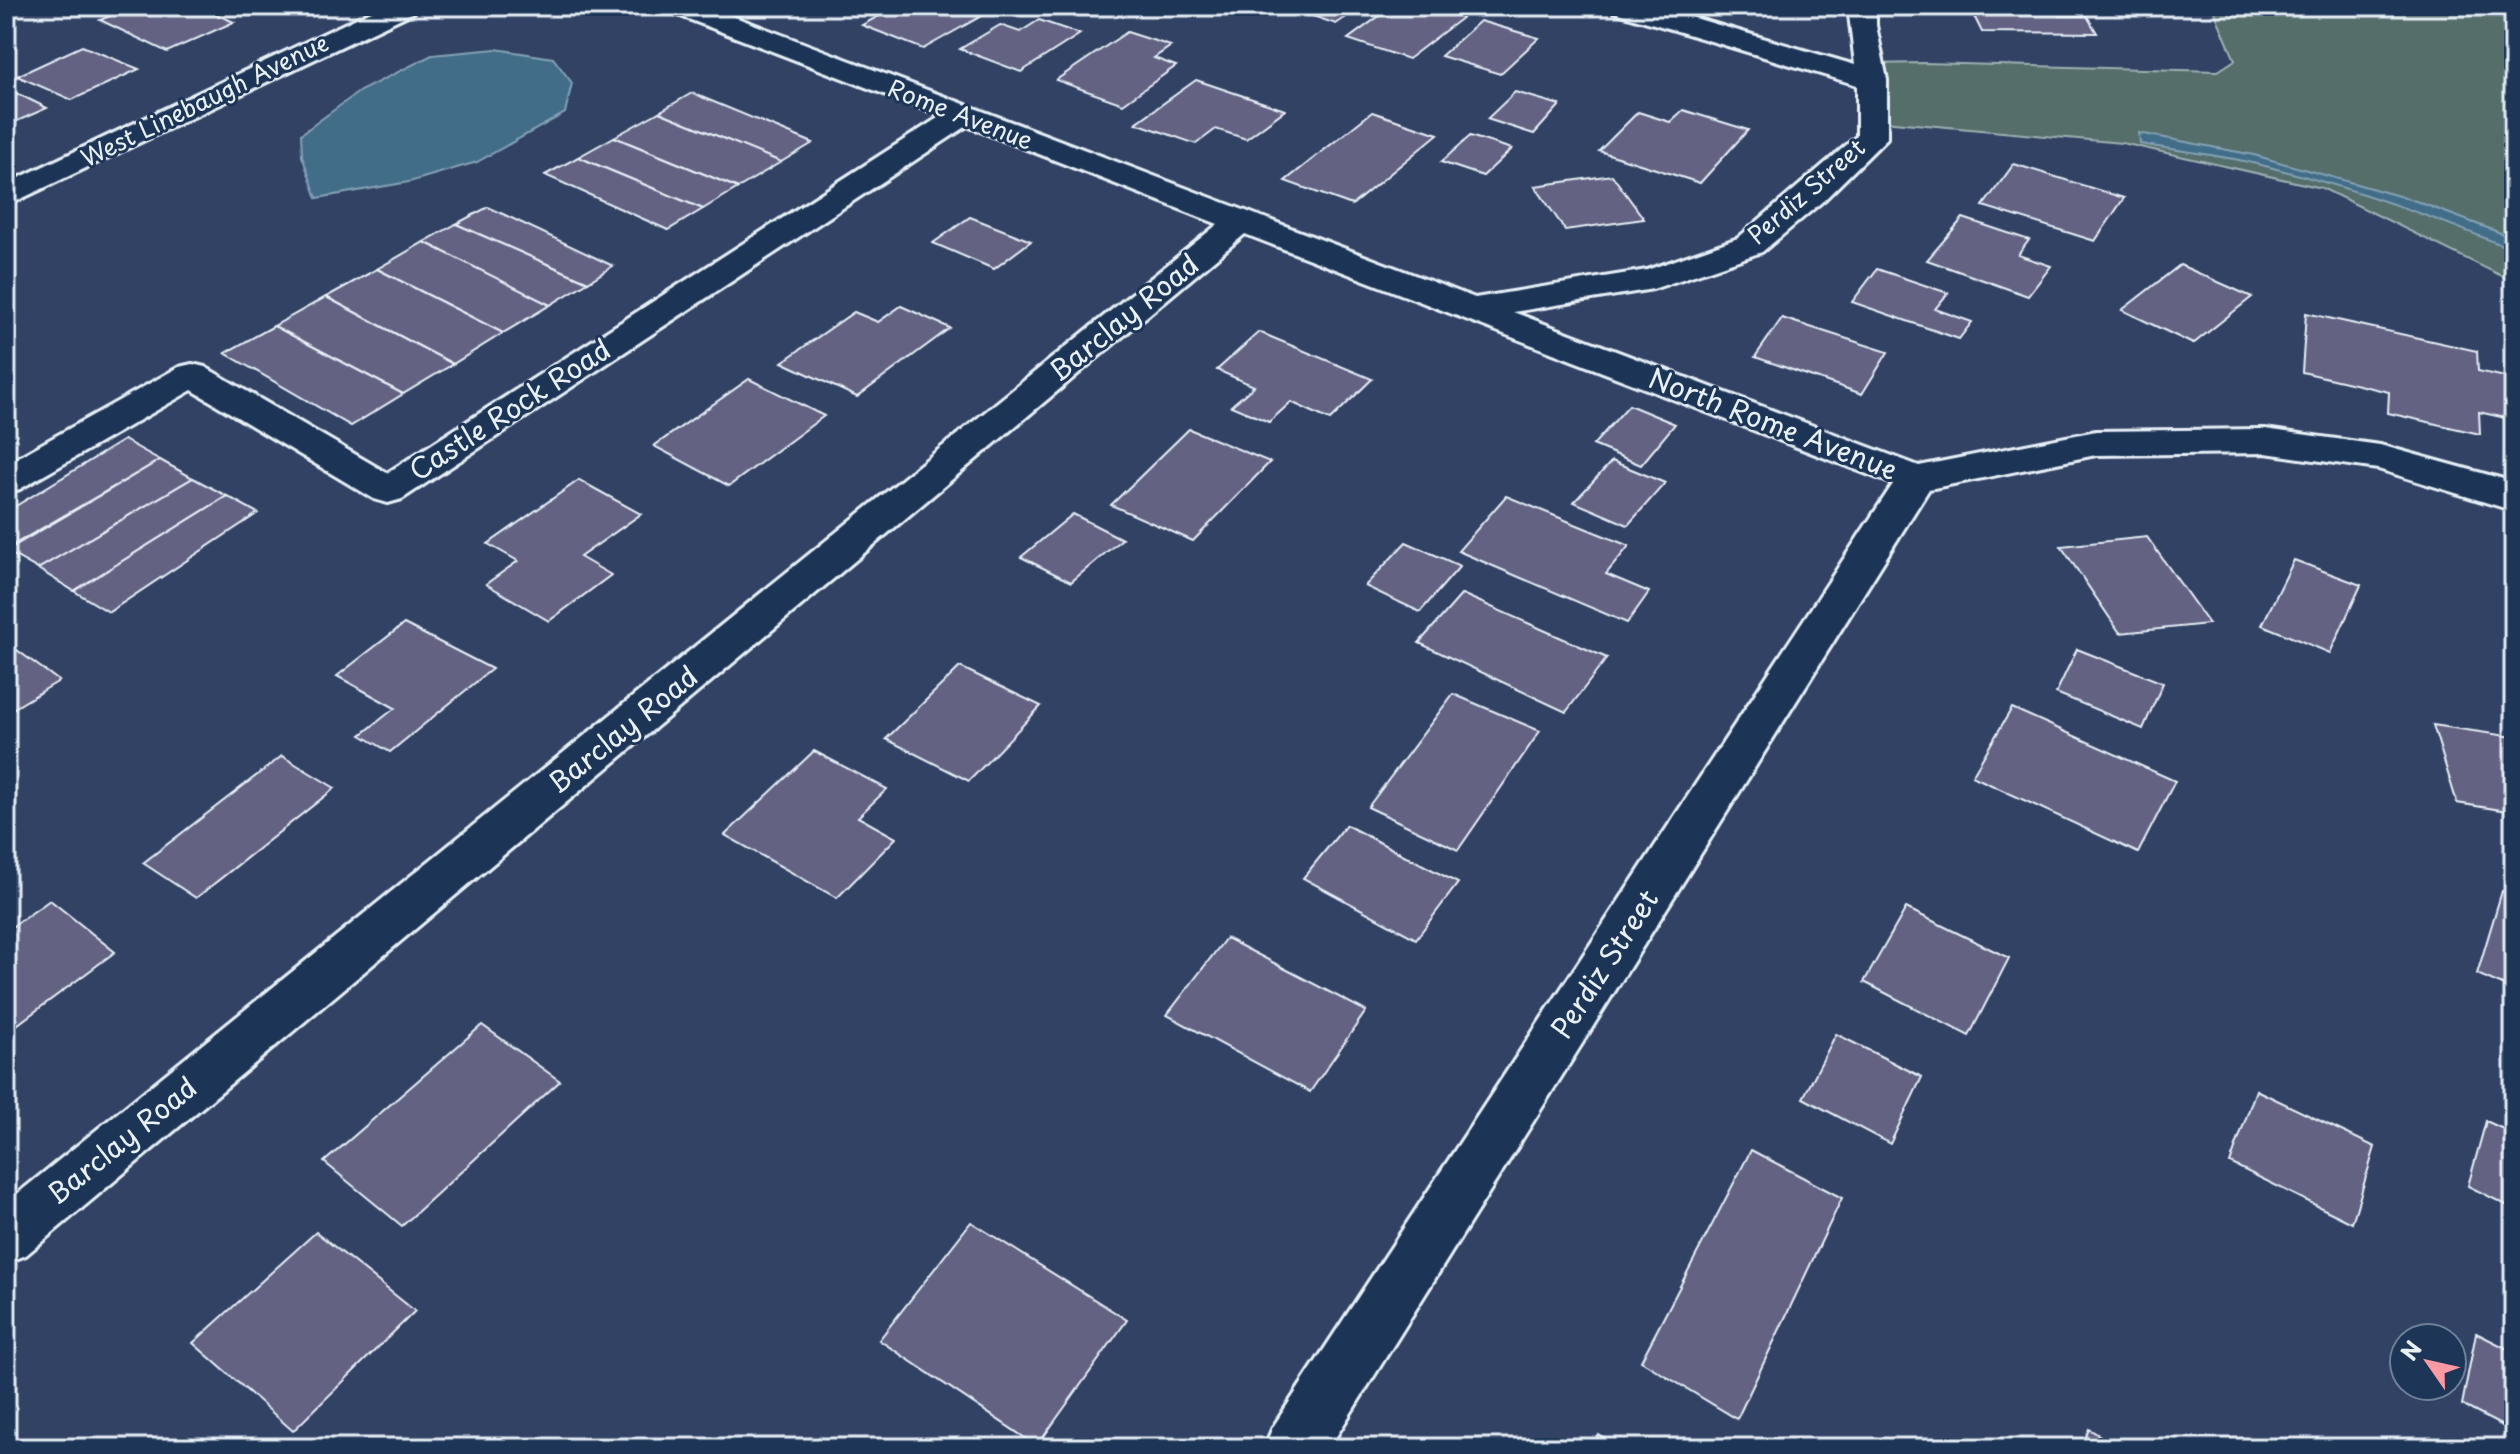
<svg xmlns="http://www.w3.org/2000/svg" width="2520" height="1454" viewBox="0 0 2520 1454" font-family="'Playpen Sans',sans-serif">
	<style>
		.green { fill: #546e6b; stroke: #9eb0b2; stroke-width: 2 }
		.water { fill: #426d89; stroke: #84a2b5; stroke-width: 2 }
		.building { fill: #636283; stroke: #e8f1f8; stroke-width: 2 }
		.lines { fill: none; stroke-linecap: round; stroke-linejoin: round }
		.street-casing { stroke: #e8f1f8; stroke-width: 6 }
		.secondary-casing { stroke: #e8f1f8; stroke-width: 6 }
		.street { fill: #1d3557; fill-rule: evenodd }
		.secondary { fill: #1d3557; fill-rule: evenodd }
		.labels { text-anchor: middle; stroke-width: 6; stroke-linejoin: round; paint-order: stroke }
		.far-street-label { font-size: 24px; fill: #e8f1f8; stroke: #1d3557 }
		.street-label { font-size: 28px; fill: #e8f1f8; stroke: #1d3557 }
	</style>
	<rect width="100%" height="100%" fill="#324264"/>
	<filter id="ink" filterUnits="userSpaceOnUse"><feTurbulence type="fractalNoise" baseFrequency=".0125" numOctaves="2"/><feDisplacementMap in="SourceGraphic" scale="16" xChannelSelector="R" yChannelSelector="G"/><feConvolveMatrix kernelMatrix="1 2 1 2 8 2 1 2 1" color-interpolation-filters="sRGB"/></filter>
	<g filter="url(#ink)">
		<polygon class="green" points="2212,6 2514,6 2514,282 2322,188 2122,143 1872,120 1869,64 1924,63 2218,71 2235,60"/>
		<g class="water">
			<polygon points="496,49 553,58 572,83 565,113 477,162 409,182 317,198 302,156 301,134 360,91 432,55"/>
			<path d="M2139,133L2254,155L2413,200L2514,238V250C2427,214 2336,182 2244,161C2210,154 2174,150 2140,144Z"/>
		</g>
		<g class="building">
			<polygon points="133,6 198,6 234,22 167,52 100,20"/>
			<polygon points="897,6 999,6 923,49 862,25"/>
			<polygon points="1284,6 1362,6 1336,24"/>
			<polygon points="1393,6 1455,6 1471,11 1408,59 1348,39"/>
			<polygon points="1969,6 2053,6 2059,16 2087,16 2097,33 1982,32"/>
			<polygon points="1039,20 1080,34 1021,72 960,49 1000,25 1020,32"/>
			<polygon points="1480,21 1539,38 1500,74 1441,56"/>
			<polygon points="1127,32 1171,46 1154,58 1176,66 1123,104 1056,80"/>
			<polygon points="82,46 139,69 72,100 17,76"/>
			<polygon points="1196,80 1285,110 1246,139 1216,129 1196,144 1136,123"/>
			<polygon points="6,88 47,108 6,126"/>
			<polygon points="1515,92 1560,105 1534,134 1487,119"/>
			<polygon points="692,93 813,143 781,162 659,112"/>
			<polygon points="1683,110 1748,130 1700,183 1599,151 1638,112 1670,122"/>
			<polygon points="659,112 781,162 738,188 614,137"/>
			<polygon points="1372,112 1438,134 1352,205 1285,181"/>
			<polygon points="1470,136 1512,149 1483,176 1441,162"/>
			<polygon points="614,137 738,188 703,209 578,157"/>
			<polygon points="578,157 703,209 668,230 545,175"/>
			<polygon points="2014,164 2124,198 2095,241 1983,206"/>
			<polygon points="1612,175 1644,219 1565,230 1535,186"/>
			<polygon points="488,207 613,266 588,282 456,224"/>
			<polygon points="970,217 1031,241 994,269 933,243"/>
			<polygon points="1963,218 2029,240 2018,255 2051,266 2028,296 1927,260"/>
			<polygon points="456,224 588,282 550,305 424,242"/>
			<polygon points="424,242 550,305 503,333 377,269"/>
			<polygon points="2180,265 2252,297 2193,344 2122,310"/>
			<polygon points="377,269 503,333 453,364 326,297"/>
			<polygon points="1877,269 1948,293 1935,309 1972,322 1959,339 1852,302"/>
			<polygon points="326,297 453,364 403,394 274,326"/>
			<polygon points="901,306 950,328 857,397 782,362 854,312 878,322"/>
			<polygon points="2306,313 2477,351 2478,371 2514,379 2514,420 2479,412 2480,434 2388,413 2389,392 2302,372"/>
			<polygon points="1782,318 1888,352 1862,394 1755,357"/>
			<polygon points="274,326 403,394 351,426 225,353"/>
			<polygon points="1259,332 1372,379 1330,420 1291,402 1269,422 1231,406 1254,386 1217,370"/>
			<polygon points="749,379 824,416 729,486 654,446"/>
			<polygon points="1629,405 1675,424 1641,465 1593,445"/>
			<polygon points="1189,429 1270,462 1193,541 1111,505"/>
			<polygon points="124,440 160,460 6,549 6,512"/>
			<polygon points="160,460 193,478 38,569 6,551"/>
			<polygon points="1612,461 1665,483 1628,525 1574,502"/>
			<polygon points="193,478 227,496 74,591 38,569"/>
			<polygon points="579,480 641,514 580,557 611,575 549,621 486,584 518,561 488,544"/>
			<polygon points="227,496 258,513 109,612 74,591"/>
			<polygon points="1506,496 1629,546 1606,574 1649,592 1627,623 1458,551"/>
			<polygon points="1073,514 1122,539 1071,582 1021,557"/>
			<polygon points="2147,537 2209,624 2120,633 2061,546"/>
			<polygon points="1406,542 1460,566 1420,612 1365,586"/>
			<polygon points="2294,560 2361,585 2330,653 2262,625"/>
			<polygon points="1462,594 1607,658 1566,712 1419,643"/>
			<polygon points="404,624 492,669 390,752 361,735 395,708 337,676"/>
			<polygon points="6,642 59,681 6,713"/>
			<polygon points="2077,649 2163,683 2143,729 2056,693"/>
			<polygon points="960,667 1041,706 969,781 886,739"/>
			<polygon points="1453,694 1540,731 1458,850 1368,807"/>
			<polygon points="2012,708 2175,781 2138,853 1972,776"/>
			<polygon points="2433,725 2514,737 2514,812 2457,803"/>
			<polygon points="814,751 887,789 858,817 896,838 837,898 725,835"/>
			<polygon points="282,756 335,788 196,898 143,863"/>
			<polygon points="1346,825 1458,883 1416,939 1303,878"/>
			<polygon points="2502,891 2514,895 2514,990 2477,974"/>
			<polygon points="50,900 115,952 6,1033 6,931"/>
			<polygon points="1906,908 2009,958 1969,1036 1864,982"/>
			<polygon points="1226,938 1366,1011 1310,1092 1167,1015"/>
			<polygon points="482,1025 560,1081 402,1226 324,1162"/>
			<polygon points="1836,1034 1922,1077 1890,1144 1803,1098"/>
			<polygon points="2256,1090 2375,1147 2352,1223 2230,1163"/>
			<polygon points="2486,1121 2514,1134 2514,1209 2468,1186"/>
			<polygon points="1751,1150 1842,1198 1737,1419 1641,1361"/>
			<polygon points="971,1222 1127,1320 1037,1446 879,1340"/>
			<polygon points="316,1232 415,1311 293,1431 193,1343"/>
			<polygon points="2476,1333 2514,1352 2514,1432 2462,1405"/>
			<polygon points="2089,1429 2120,1448 2081,1448"/>
			<polygon points="1599,1435 1620,1448 1592,1448"/>
		</g>
		<g class="lines">
			<g class="street-casing">
				<polygon id="street" points="666,6 706,6 1475,298 1647,270 1738,238 1857,136 1857,85 1614,12 1610,6 1654,6 1855,65 1848,6 1876,6 1876,25 1887,80 1887,138 1824,200 1762,252 1653,289 1513,312 1919,466 2096,431 2265,429 2380,445 2514,482 2514,511 2378,469 2265,453 2096,455 1929,489 1329,1448 1264,1448 1273,1427 1893,484 1245,234 26,1255 6,1263 6,1203 1218,224 967,126 402,499 388,503 374,499 192,390 20,489 6,493 6,464 179,367 192,364 205,367 387,473 941,116 670,12"/>
			</g>
			<g class="secondary-casing">
				<polygon id="secondary" points="382,6 418,6 414,12 6,206 6,184"/>
			</g>
			<use href="#street" class="street"/>
			<use href="#secondary" class="secondary"/>
		</g>
	</g>
	<g class="labels">
		<g class="far-street-label">
			<text transform="translate(205 101) rotate(-26)" y="8">West Linebaugh Avenue</text>
			<text transform="translate(960 115) rotate(21)" y="8">Rome Avenue</text>
			<text transform="translate(1807 192) rotate(-41)" y="8">Perdiz Street</text>
		</g>
		<g class="street-label">
			<text transform="translate(1124 318) rotate(-39)" y="10">Barclay Road</text>
			<text transform="translate(510 410) rotate(-33)" y="10">Castle Rock Road</text>
			<text transform="translate(1773 424) rotate(21)" y="10">North Rome Avenue</text>
			<text transform="translate(623 730) rotate(-39)" y="10">Barclay Road</text>
			<text transform="translate(1605 964) rotate(-57)" y="10">Perdiz Street</text>
			<text transform="translate(122 1141) rotate(-39)" y="10">Barclay Road</text>
		</g>
	</g>
	<rect width="2520" height="1454" fill="none" stroke="#1d3557" stroke-width="32"/>
	<rect x="16" y="16" width="2488" height="1422" fill="none" stroke="#e8f1f8" stroke-width="3" filter="url(#ink)"/>
	<g transform="translate(2428 1362) rotate(304)"><circle r="38" fill="#1d3557" stroke="#6e8097" stroke-width="2"/>
	<path d="M0-6L14 30L0 20L-14 30Z" fill="#ff9aa2"/>
	<text y="-12" font-size="22" font-weight="bold" text-anchor="middle" fill="#e8f1f8">N</text>
	</g>
</svg>
